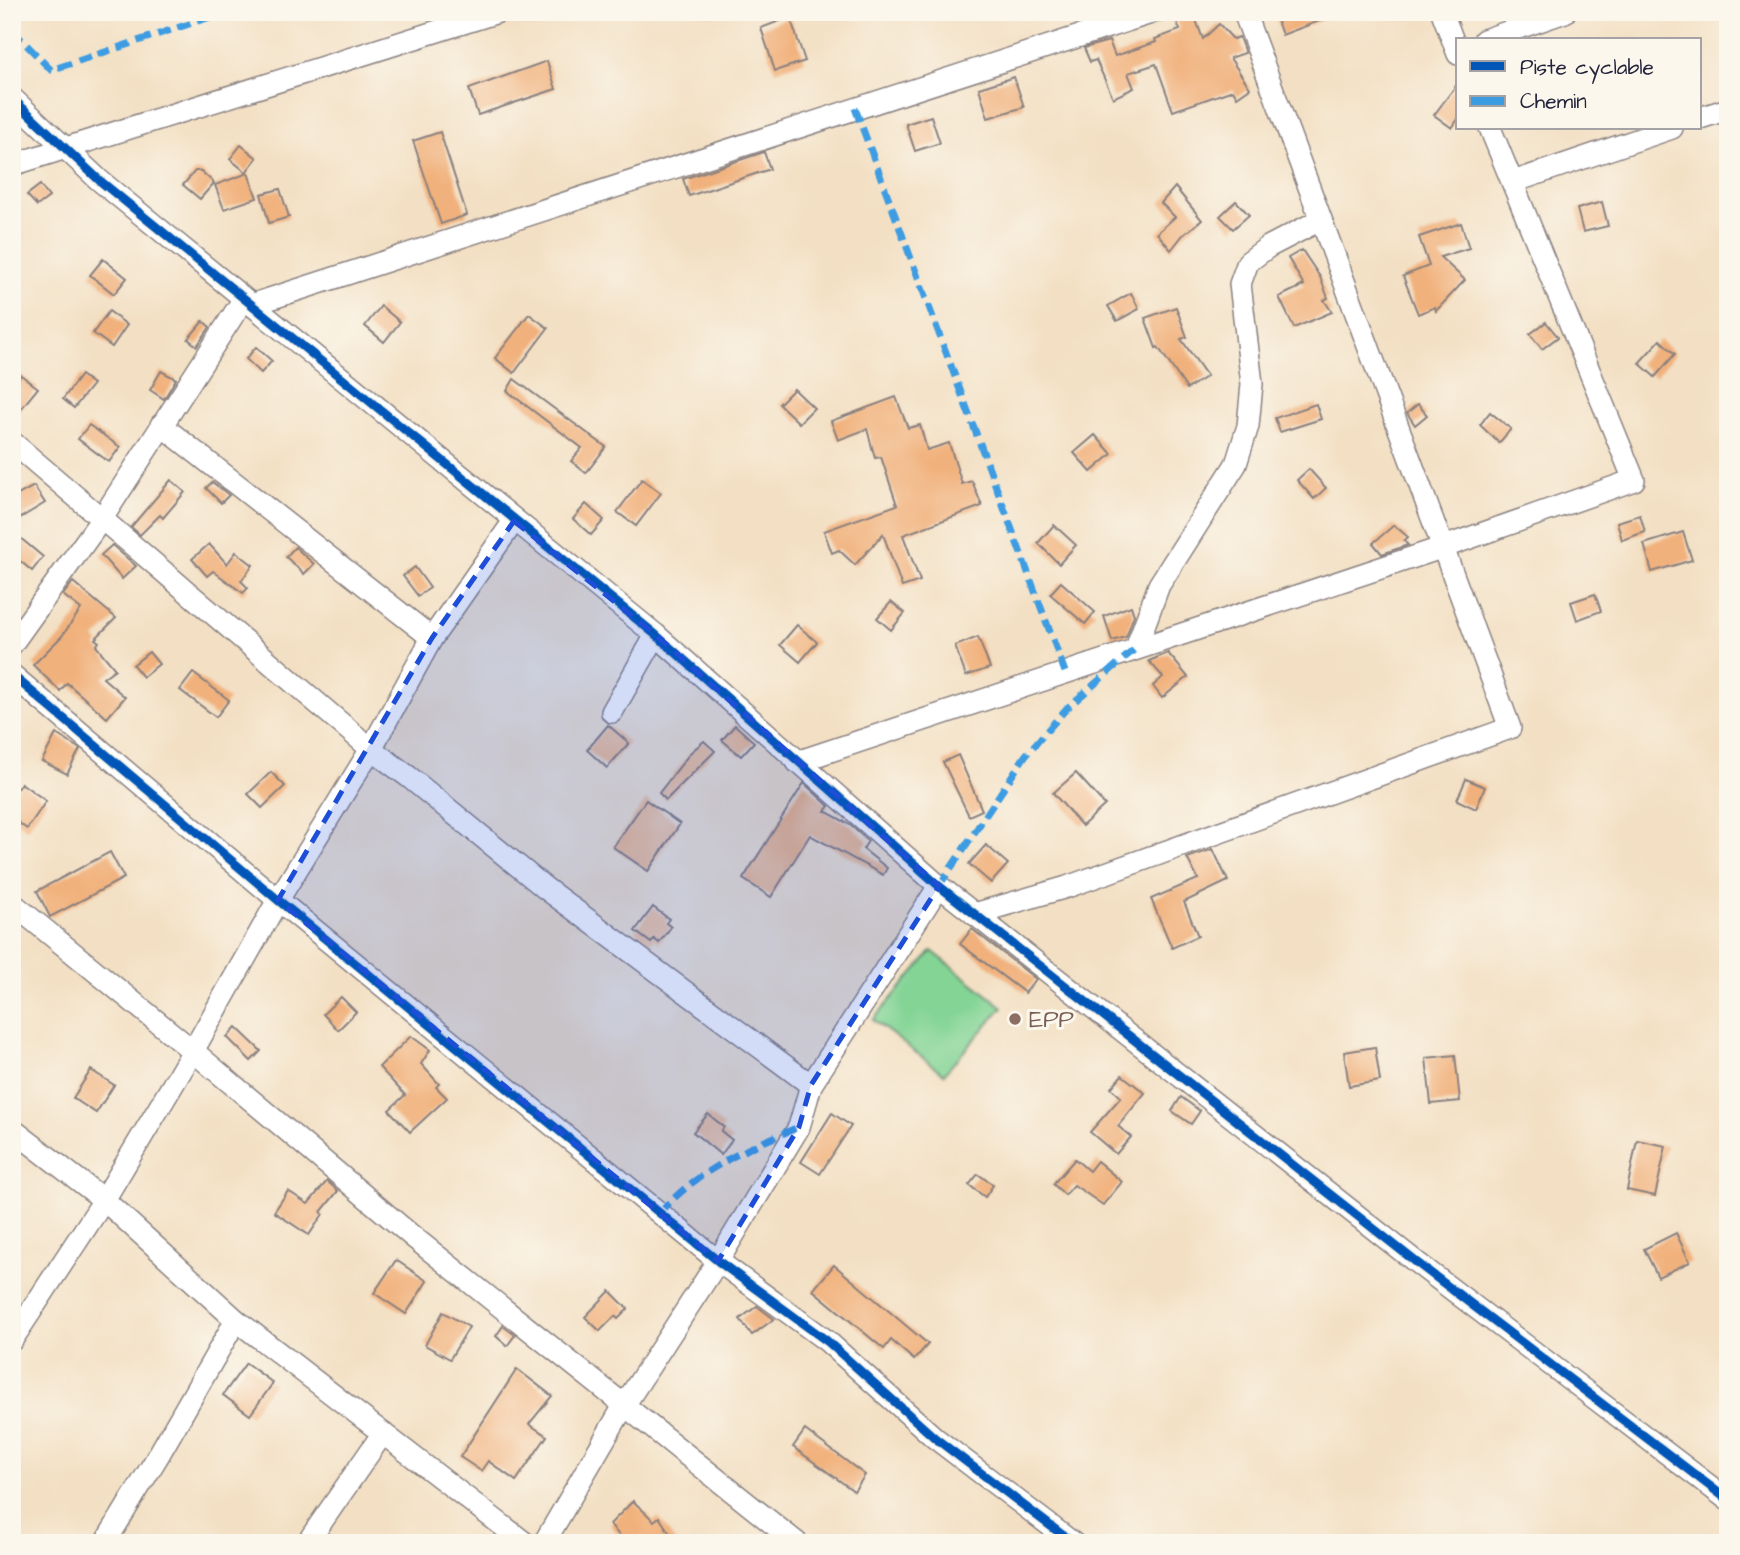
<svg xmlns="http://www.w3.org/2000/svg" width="1740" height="1555" viewBox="0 0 1740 1555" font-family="'Architects Daughter',sans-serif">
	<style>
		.green { fill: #83d495; stroke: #527b68; stroke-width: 2 }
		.building { fill: #f1b17c }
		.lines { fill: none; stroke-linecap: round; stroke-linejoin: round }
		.street-casing { stroke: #8a8180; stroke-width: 24 }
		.street { stroke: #fff; stroke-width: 21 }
		.quiet { stroke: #3c9ce2; stroke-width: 7; stroke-dasharray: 14 7; stroke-linecap: butt }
		.cycleway-casing { stroke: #fbf7ec; stroke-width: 13 }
		.cycleway { stroke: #0057b8; stroke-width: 9 }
		.marked { fill: #1d4ed8; fill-opacity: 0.2; stroke: #1d4ed8; stroke-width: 5; stroke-dasharray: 14 9; stroke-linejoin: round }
		.education-dot { fill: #8d6e63; stroke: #fbf7ec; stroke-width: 2.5 }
		.labels { text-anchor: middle; stroke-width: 6; stroke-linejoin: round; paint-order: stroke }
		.education-label { font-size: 24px; fill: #785e54; stroke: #fbf7ec; text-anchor: start }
	</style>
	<rect width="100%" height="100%" fill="#fbf7ec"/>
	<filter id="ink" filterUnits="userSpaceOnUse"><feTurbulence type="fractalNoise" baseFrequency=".0143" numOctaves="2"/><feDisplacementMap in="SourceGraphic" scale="14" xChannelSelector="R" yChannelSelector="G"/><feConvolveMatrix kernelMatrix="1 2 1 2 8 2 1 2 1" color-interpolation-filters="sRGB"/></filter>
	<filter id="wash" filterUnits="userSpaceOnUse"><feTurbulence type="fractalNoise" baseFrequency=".00686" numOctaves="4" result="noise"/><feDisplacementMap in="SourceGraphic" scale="28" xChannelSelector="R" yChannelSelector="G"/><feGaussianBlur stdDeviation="1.57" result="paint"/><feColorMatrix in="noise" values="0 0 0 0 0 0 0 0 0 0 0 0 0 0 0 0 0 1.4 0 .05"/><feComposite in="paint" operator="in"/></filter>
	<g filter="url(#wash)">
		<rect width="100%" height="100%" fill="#f3e0c4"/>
		<polygon class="green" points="932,951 1003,1007 944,1074 873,1020"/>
		<g id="blocks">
			<g class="building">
				<polygon points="1073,12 1097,12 1099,16 1076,23"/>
				<polygon points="1187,12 1193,12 1203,39 1219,24 1233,39 1239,37 1245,53 1230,58 1250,88 1237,97 1233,90 1173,111 1156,64 1128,73 1134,88 1113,98 1096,60 1090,62 1084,48 1109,41 1115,56 1156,42 1155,39 1180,30 1175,17"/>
				<polygon points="1274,12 1338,12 1338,14 1282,35"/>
				<polygon points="790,17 805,61 775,71 761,28"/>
				<polygon points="547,61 556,89 478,115 469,89"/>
				<polygon points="1014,77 1024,107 988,118 979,88"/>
				<polygon points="1458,83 1458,119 1452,128 1434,115"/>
				<polygon points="931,116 940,143 915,151 906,124"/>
				<polygon points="440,132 467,215 441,224 413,141"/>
				<polygon points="241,145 257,158 246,172 230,159"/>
				<polygon points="764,152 770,169 689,196 683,179"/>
				<polygon points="195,171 201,171 214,183 200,199 183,185"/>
				<polygon points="248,173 257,198 224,209 215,185"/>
				<polygon points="40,185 49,197 37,206 27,195"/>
				<polygon points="1175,187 1202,220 1183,235 1171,250 1157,233 1175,217 1161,203"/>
				<polygon points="280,189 289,217 269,223 261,194"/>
				<polygon points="1236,201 1249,215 1233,229 1220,216"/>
				<polygon points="1602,202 1608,226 1583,232 1577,209"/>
				<polygon points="1461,223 1469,248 1440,257 1465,280 1436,311 1435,307 1418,314 1403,276 1429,266 1419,237"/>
				<polygon points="1302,250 1320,277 1328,298 1324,300 1332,312 1294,328 1279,297 1304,285 1288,258"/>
				<polygon points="103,259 127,278 114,294 90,275"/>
				<polygon points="1131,293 1139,309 1117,321 1108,306"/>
				<polygon points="381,306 400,322 384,342 365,326"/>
				<polygon points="1176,307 1187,337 1181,339 1207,376 1187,389 1158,347 1156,348 1145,318"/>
				<polygon points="109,311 127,325 112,347 93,333"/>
				<polygon points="529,314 548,328 514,373 495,358"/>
				<polygon points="203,321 210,327 197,346 188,339"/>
				<polygon points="1546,322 1558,337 1542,349 1530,334"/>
				<polygon points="1660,340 1675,354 1655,377 1639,363"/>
				<polygon points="256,347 272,361 261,373 246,359"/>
				<polygon points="161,371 176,379 164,399 150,390"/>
				<polygon points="21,375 38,388 12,420 12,386"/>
				<polygon points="81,375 93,384 74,408 63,399"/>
				<polygon points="514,379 606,447 586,473 571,461 582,448 507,391"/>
				<polygon points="794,389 814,408 799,423 779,404"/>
				<polygon points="896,397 908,428 920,425 927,450 949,443 962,484 972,481 982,506 903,535 920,581 902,587 883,534 855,565 839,550 832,553 824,531 897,505 881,457 875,458 867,429 838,440 831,421"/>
				<polygon points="1316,404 1321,419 1280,432 1275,418"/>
				<polygon points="1418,404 1427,415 1415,425 1407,413"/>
				<polygon points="1490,412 1511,429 1499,443 1480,425"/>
				<polygon points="89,425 120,447 109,462 78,439"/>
				<polygon points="1095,435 1112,454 1091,472 1074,453"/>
				<polygon points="1309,469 1326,488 1314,499 1297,480"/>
				<polygon points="642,479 661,493 636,526 617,512"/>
				<polygon points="171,480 185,492 163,518 160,515 140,535 131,527"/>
				<polygon points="212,482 229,495 221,503 206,488"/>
				<polygon points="34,486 45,503 12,523 12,498"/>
				<polygon points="586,504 604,520 591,535 573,519"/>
				<polygon points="1640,515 1645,532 1622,540 1617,522"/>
				<polygon points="1054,525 1076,545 1059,564 1038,543"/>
				<polygon points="1394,525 1408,537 1404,541 1408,545 1382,554 1373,543"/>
				<polygon points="12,531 43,557 32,571 12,554"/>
				<polygon points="1683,532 1692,560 1652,572 1644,544"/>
				<polygon points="209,544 227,564 236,552 253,565 241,581 248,588 243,593 213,571 207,576 192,559"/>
				<polygon points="112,545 136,566 122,579 101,555"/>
				<polygon points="295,547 314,564 304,574 286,557"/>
				<polygon points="415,567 430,588 418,596 403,576"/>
				<polygon points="73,582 116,618 95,639 99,642 96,646 115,669 103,678 125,697 107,718 67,683 60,691 33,665 62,636 81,609 63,595"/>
				<polygon points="1061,582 1095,612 1085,624 1050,594"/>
				<polygon points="1595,594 1601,611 1577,620 1571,602"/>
				<polygon points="891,602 905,613 891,630 877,618"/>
				<polygon points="1131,606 1134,615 1126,637 1112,641 1104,616"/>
				<polygon points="797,625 817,642 800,662 780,645"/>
				<polygon points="978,637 990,668 966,676 955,646"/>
				<polygon points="149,652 159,664 143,677 133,665"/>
				<polygon points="1168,653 1188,677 1162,698 1153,686 1163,677 1149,661"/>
				<polygon points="193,673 229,700 216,717 180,690"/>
				<polygon points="608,725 629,743 607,768 587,750"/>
				<polygon points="735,725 754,742 741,756 722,740"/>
				<polygon points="56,734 80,749 67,774 42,761"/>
				<polygon points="704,741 715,751 666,800 659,793 691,752"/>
				<polygon points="958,755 982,810 969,816 943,762"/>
				<polygon points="271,772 285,786 262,808 248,794"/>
				<polygon points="1076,773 1105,805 1082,826 1053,793"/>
				<polygon points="1466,779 1485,787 1476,809 1457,800"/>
				<polygon points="21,783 46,801 27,829 12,818 12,796"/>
				<polygon points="804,783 829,806 825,811 849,824 868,841 863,849 887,868 883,875 810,835 771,897 743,879"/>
				<polygon points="646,800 680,824 648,871 613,847"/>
				<polygon points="986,845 1008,864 991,883 969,864"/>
				<polygon points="1213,849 1228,881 1184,902 1198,936 1172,948 1151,899 1198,879 1187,858"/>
				<polygon points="110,852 124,878 50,917 37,891"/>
				<polygon points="653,907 669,919 666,923 671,927 659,943 654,939 651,943 635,931"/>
				<polygon points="972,929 1036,979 1025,993 960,944"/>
				<polygon points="341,997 356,1012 338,1030 323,1014"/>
				<polygon points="236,1027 261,1051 251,1061 227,1037"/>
				<polygon points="411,1036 430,1050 421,1064 439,1084 436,1087 447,1098 410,1132 389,1110 405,1095 379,1067"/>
				<polygon points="1375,1047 1380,1081 1349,1086 1344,1052"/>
				<polygon points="1455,1055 1460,1101 1431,1104 1426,1058"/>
				<polygon points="91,1070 114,1085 96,1113 73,1098"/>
				<polygon points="1122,1075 1145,1093 1118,1126 1131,1137 1116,1154 1090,1132 1121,1097 1111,1088"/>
				<polygon points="1181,1097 1200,1111 1191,1124 1172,1111"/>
				<polygon points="832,1113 851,1126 820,1174 801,1162"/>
				<polygon points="708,1114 724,1127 721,1131 732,1140 721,1155 693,1132"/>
				<polygon points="1637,1140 1666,1146 1655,1196 1627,1190"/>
				<polygon points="1075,1159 1089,1171 1097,1161 1122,1182 1103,1205 1074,1185 1065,1195 1053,1184"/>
				<polygon points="978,1174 993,1185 985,1197 969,1185"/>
				<polygon points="327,1181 338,1191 321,1212 323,1214 309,1235 274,1212 288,1191 308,1204"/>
				<polygon points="1676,1233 1690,1262 1658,1277 1644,1249"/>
				<polygon points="396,1260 427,1281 406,1314 374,1293"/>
				<polygon points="834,1265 928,1344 914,1360 891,1340 884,1349 813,1290"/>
				<polygon points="610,1291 628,1309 618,1319 615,1316 600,1331 585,1317"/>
				<polygon points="757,1306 774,1319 752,1335 740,1319"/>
				<polygon points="443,1312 469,1327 450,1359 425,1345"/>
				<polygon points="503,1326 515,1335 507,1346 496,1336"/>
				<polygon points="246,1363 273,1383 250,1415 223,1395"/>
				<polygon points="517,1369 552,1396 529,1424 547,1436 516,1481 488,1461 481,1471 460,1457"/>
				<polygon points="805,1430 865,1475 854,1491 793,1447"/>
				<polygon points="633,1501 654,1521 659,1517 676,1543 625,1543 610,1524"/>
			</g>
		</g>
	</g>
	<g filter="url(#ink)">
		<use href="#blocks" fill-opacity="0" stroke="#8a8180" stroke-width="2"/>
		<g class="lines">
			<g class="street-casing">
				<g id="street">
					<polyline points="1442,12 1458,54"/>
					<polyline points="1484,40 1565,12"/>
					<polyline points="12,98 99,180 656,635 939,886 1416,1262 1728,1500"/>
					<polyline points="1700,118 1728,109"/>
					<polyline points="12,165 498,12"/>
					<polyline points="1513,182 1672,128"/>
					<polyline points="251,305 1154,12"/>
					<polyline points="161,425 432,638"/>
					<polyline points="12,442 371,749 409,777 545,888 811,1085"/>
					<polyline points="12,644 103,517 243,300"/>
					<polyline points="1136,648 1159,585 1236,464 1248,426 1252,384 1240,284 1248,262 1268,247 1320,220"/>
					<polyline points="12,675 278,900 718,1261 827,1341 935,1438 1073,1543"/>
					<polyline points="612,712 656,635"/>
					<polyline points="797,762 1444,547 1634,480 1490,128"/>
					<polyline points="12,903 193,1051 412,1236 797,1543"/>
					<polyline points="974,914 1067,887 1510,728 1244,12"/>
					<polyline points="12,1129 104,1200 236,1320 525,1543"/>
					<polyline points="12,1340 104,1200 193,1051 278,900 371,749 432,638 514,521"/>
					<polyline points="105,1543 158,1456 236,1320"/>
					<polyline points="307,1543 383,1433"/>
					<polyline points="544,1543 625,1404 718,1261 799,1127 811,1085 939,886"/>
				</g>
			</g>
			<use href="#street" class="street"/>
			<g class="quiet">
				<polyline points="12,30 51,70 225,12"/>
				<polyline points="855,108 1065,672"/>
				<polyline points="939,886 1025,756 1066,709 1136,648"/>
				<path d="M660,1213C696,1171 748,1147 799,1127"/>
			</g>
			<g class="cycleway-casing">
				<g id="cycleway">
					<polyline points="12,98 99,180 656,635 939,886 1416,1262 1728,1500"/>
					<polyline points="12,675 278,900 718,1261 827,1341 935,1438 1073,1543"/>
				</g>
			</g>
			<use href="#cycleway" class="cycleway"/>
		</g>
	</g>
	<path class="marked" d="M514,521L656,635L939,886L811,1085L799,1127L718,1261L278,900L432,638Z"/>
	<circle class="education-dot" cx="1015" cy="1019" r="7"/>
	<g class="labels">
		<g class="education-label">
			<text x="1029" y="1027">EPP</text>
		</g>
	</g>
	<rect width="1740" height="1555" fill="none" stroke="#fbf7ec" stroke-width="42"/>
	<rect x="1456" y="38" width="245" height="91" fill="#fbf7ec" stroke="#a4a2a5" stroke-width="2"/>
	<rect x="1470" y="61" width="35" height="10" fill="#0057b8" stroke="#a4a2a5" stroke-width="2"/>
	<text x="1520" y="74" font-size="21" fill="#22223b">Piste cyclable</text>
	<rect x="1470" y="96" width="35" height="10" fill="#3c9ce2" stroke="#a4a2a5" stroke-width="2"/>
	<text x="1520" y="108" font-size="21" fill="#22223b">Chemin</text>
</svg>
